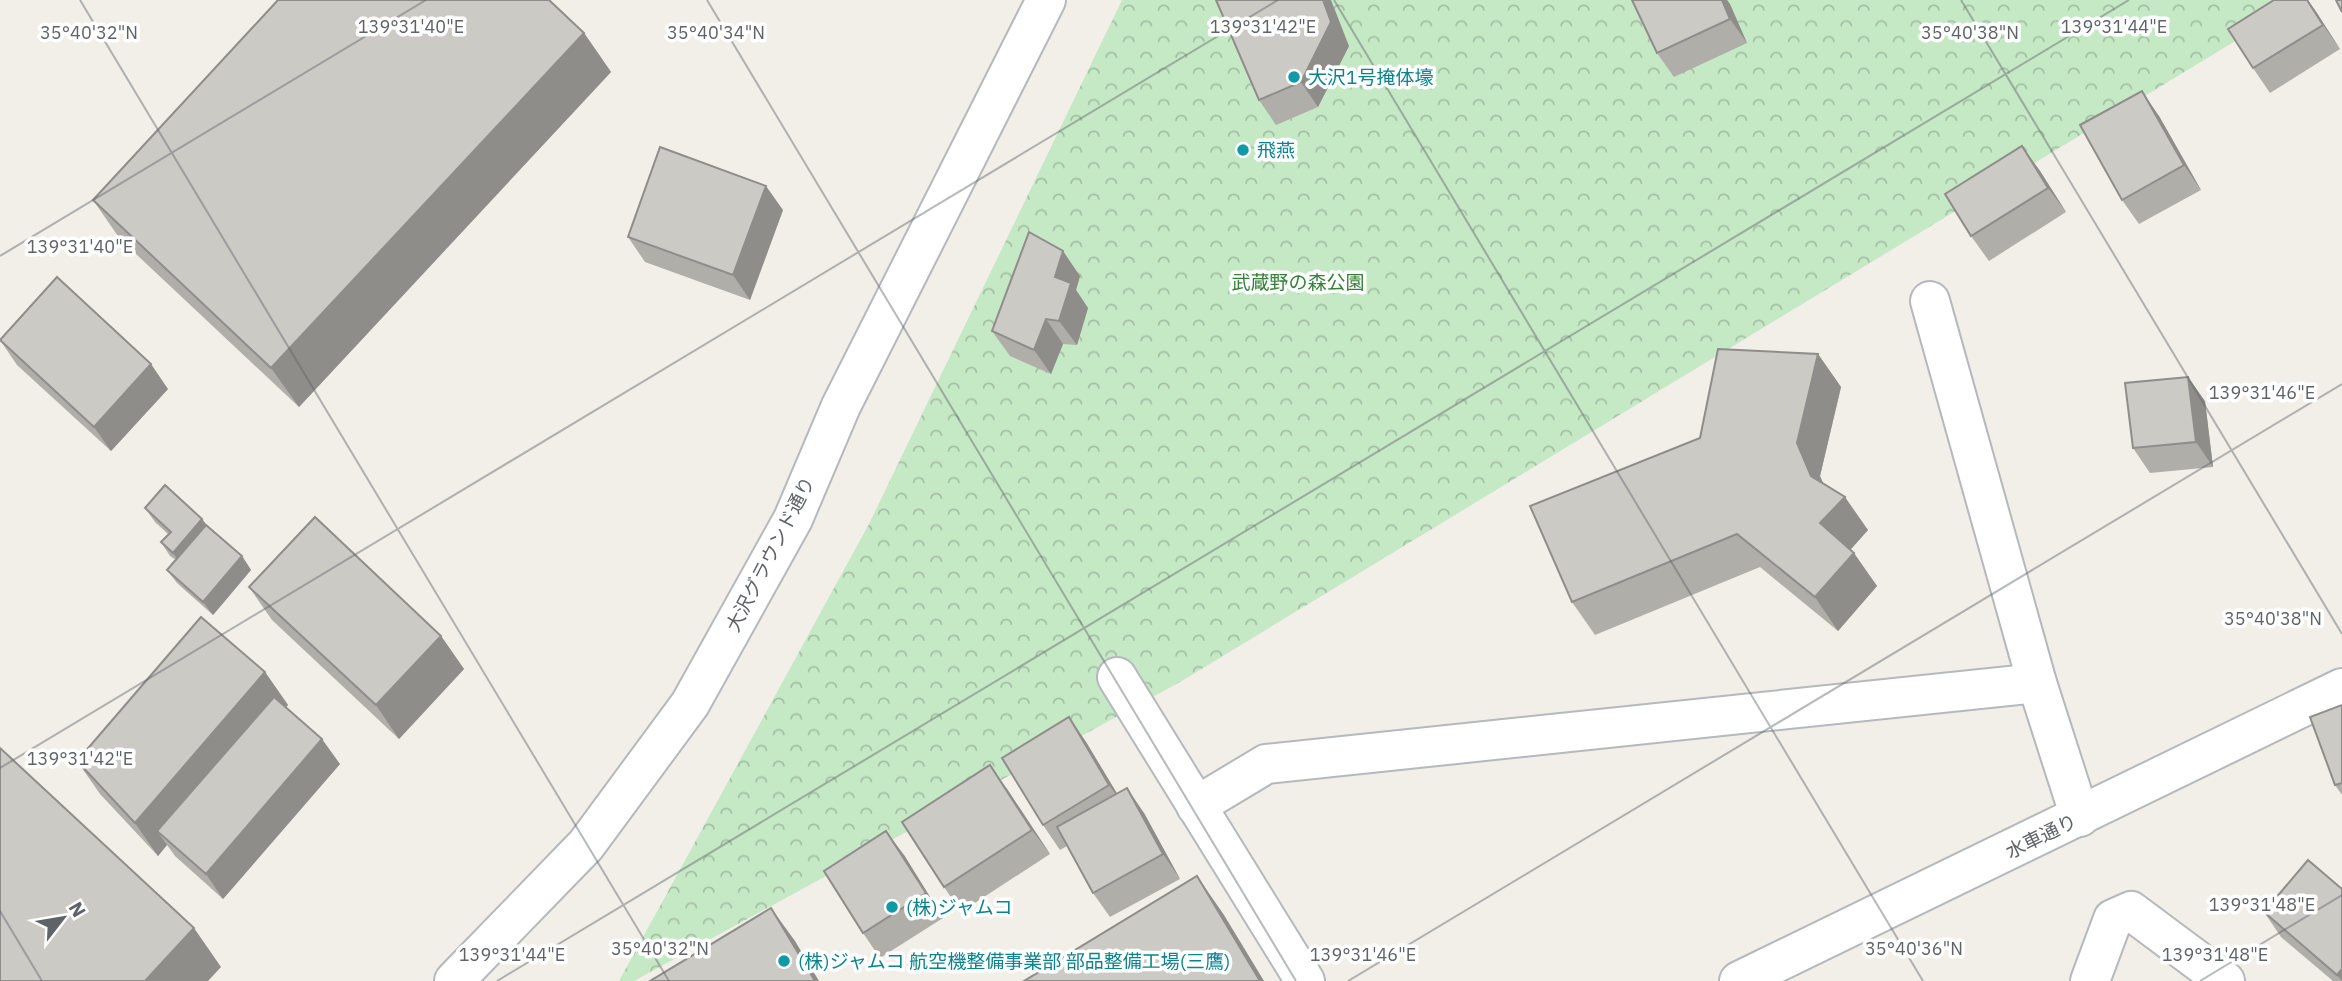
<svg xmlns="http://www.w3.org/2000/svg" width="2342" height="981" viewBox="0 0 2342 981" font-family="'IBM Plex Sans','Noto Sans JP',sans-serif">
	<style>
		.forest { fill: url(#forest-crowns) }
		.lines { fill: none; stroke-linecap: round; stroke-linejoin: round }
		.minor-casing { stroke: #b5b8bc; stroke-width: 42 }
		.tertiary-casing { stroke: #b5b8bc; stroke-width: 42 }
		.minor { stroke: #fff; stroke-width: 38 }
		.tertiary { stroke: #fff; stroke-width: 38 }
		.wall { fill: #afaea9 }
		.shaded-wall { fill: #8f8d8a }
		.building { fill: #cccac5; stroke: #8f8d8a; stroke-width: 2 }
		.ticks { fill: none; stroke: #5f6368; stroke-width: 2; stroke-opacity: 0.45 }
		.culture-dot { fill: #0f9aa8; stroke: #fff; stroke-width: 2.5 }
		.labels { text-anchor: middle; stroke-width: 7; stroke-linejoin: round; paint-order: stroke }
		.culture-label { font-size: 19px; fill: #0d838f; stroke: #fff; text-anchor: start }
		.park-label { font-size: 19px; fill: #348238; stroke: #fff }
		.street-label { font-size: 19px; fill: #5f6368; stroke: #fff }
		.ticks-label { font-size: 18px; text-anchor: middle; fill: #5f6368; stroke: #fff; stroke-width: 7; stroke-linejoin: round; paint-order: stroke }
	</style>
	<defs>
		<pattern id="forest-crowns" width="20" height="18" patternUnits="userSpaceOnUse" patternTransform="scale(1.75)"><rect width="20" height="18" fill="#c5e8c5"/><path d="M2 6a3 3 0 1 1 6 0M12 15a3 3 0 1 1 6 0" fill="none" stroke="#a3c0a4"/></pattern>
	</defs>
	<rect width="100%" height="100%" fill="#f1efe8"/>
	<polygon class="forest" points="1122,0 2303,0 1180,682 634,981 619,981 869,524"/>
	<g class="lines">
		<g class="minor-casing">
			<g id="minor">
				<polyline points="1930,301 2037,683 2080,817"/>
				<polyline points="1117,677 1305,981"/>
				<polyline points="1196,806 1266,764 2037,683"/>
				<polyline points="1739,981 2342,688"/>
				<polyline points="2090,981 2113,919 2131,911 2225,981"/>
			</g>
		</g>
		<g class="tertiary-casing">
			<polyline id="tertiary" points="454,981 586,845 690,704 793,519 841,406 1046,0"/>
		</g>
		<use href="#minor" class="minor"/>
		<use href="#tertiary" class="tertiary"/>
	</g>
	<g class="wall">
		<polygon points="1632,0 1727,0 1747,43 1674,77 1657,53"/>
		<polygon points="2274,0 2308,0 2340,49 2270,93 2253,68"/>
		<polygon points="584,33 611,72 299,407 120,239 93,200"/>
		<polygon points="1349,46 1318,107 1276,125 1259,100"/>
		<polygon points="2159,116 2201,190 2139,224 2122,200"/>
		<polygon points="2022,146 2040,171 2066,212 1989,261 1971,236"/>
		<polygon points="783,210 750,300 645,262 628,237"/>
		<polygon points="1080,276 1076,290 1088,308 1077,345 1063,344 1051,374 1010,356 992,331"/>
		<polygon points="0,340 168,389 111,451 17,365"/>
		<polygon points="1818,354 1841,387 1820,476 1823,483 1868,530 1850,550 1877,586 1838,631 1760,567 1595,635 1572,602 1700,438"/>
		<polygon points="2205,401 2213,467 2150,473 2133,448"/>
		<polygon points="145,508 202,519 207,526 242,556 251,570 213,615 177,583 167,570 176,560 170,556 161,542 168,534 155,522"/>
		<polygon points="249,587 441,636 464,669 399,739 272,620"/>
		<polygon points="265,672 288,705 286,707 340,764 223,899 175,856 167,845 158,856 100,794 77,761"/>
		<polygon points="2342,705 2342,795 2335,785"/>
		<polygon points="1069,717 1086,742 1117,794 1144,813 1180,879 1110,917 1093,893 1067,846 1060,850 1043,825"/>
		<polygon points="1007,789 1050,854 961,912 944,887"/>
		<polygon points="904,855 943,918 880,958 863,933"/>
		<polygon points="2308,860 2342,981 2333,981 2281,937 2264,912"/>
	</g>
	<g class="shaded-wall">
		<polygon points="1323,0 1331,0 1349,46 1318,107 1301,82"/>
		<polygon points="1722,0 1727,0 1730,4 1747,43 1730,19"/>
		<polygon points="2307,0 2315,10 2340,49 2323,25"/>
		<polygon points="584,33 611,72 299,407 271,368"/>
		<polygon points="2142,91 2159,116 2201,190 2184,165"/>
		<polygon points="2022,146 2040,171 2066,212 2048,188"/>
		<polygon points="766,186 783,210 750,300 733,275"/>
		<polygon points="1063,251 1080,276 1076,290 1088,308 1077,345 1059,321 1055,277"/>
		<polygon points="1046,319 1063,344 1051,374 1034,350"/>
		<polygon points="1818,354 1841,387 1820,476 1834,509 1845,497 1868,530 1844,557 1820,523 1797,443"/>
		<polygon points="151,364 168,389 111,451 94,427"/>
		<polygon points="2188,377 2205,401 2213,467 2196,442"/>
		<polygon points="202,519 212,532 182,566 173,553"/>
		<polygon points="1854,553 1877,586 1838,631 1815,597"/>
		<polygon points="242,556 251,570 213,615 203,602"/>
		<polygon points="441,636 464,669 399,739 376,705"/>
		<polygon points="265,672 288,705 170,842 157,831 167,845 158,856 135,823"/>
		<polygon points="1069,717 1086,742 1127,810 1109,785"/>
		<polygon points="322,739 340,764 223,899 206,874"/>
		<polygon points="990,765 1007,789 1050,854 1032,830"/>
		<polygon points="1127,788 1144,813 1180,879 1163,854"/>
		<polygon points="886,831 904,855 943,918 926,893"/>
		<polygon points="1197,876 1224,915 1264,981 1260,981"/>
		<polygon points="771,908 795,941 819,981 815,981"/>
		<polygon points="194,928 221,967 208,981 145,981"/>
		<polygon points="2342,969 2342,981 2337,975"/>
	</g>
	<g class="building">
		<polygon points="278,0 549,0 584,33 271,368 93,200"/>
		<polygon points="1216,0 1323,0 1331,22 1301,82 1259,100"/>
		<polygon points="1632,0 1722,0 1730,19 1657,53"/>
		<polygon points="2274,0 2307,0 2323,25 2253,68 2228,29"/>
		<polygon points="2336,0 2342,0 2342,12"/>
		<polygon points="2142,91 2184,165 2122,200 2080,125"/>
		<polygon points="2022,146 2048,188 1971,236 1945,194"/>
		<polygon points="660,147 766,186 733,275 628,237"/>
		<polygon points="1029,232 1063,251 1055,277 1071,283 1059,321 1046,319 1034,350 992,331"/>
		<polygon points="57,277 151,364 94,427 0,340"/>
		<polygon points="1718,349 1818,354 1797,443 1811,476 1845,497 1820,523 1854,553 1815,597 1737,534 1572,602 1530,506 1700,438"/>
		<polygon points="2188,377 2196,442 2133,448 2125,383"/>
		<polygon points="165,485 202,519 173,553 161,542 171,532 145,508"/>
		<polygon points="315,517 441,636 376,705 249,587"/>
		<polygon points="206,525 242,556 203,602 167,570"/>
		<polygon points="201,617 265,672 135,823 77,761"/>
		<polygon points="274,697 322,739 206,874 157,831"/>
		<polygon points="2342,705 2342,783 2335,785 2310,717"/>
		<polygon points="1069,717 1109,785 1043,825 1002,758"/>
		<polygon points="0,748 194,928 145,981 0,981"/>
		<polygon points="990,765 1032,830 944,887 902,822"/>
		<polygon points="1127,788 1163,854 1093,893 1057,827"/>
		<polygon points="886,831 926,893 863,933 824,871"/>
		<polygon points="2308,860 2342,889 2342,969 2337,975 2264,912"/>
		<polygon points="1197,876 1260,981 1024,981"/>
		<polygon points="771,908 815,981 650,981"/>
	</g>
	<path class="ticks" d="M80,0L669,981M707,0L1296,981M1334,0L1923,981M1961,0L2342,634M0,256L426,0M0,768L1278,0M0,911L42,981M497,981L2129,0M1348,981L2342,384M2200,981L2342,895"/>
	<g class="culture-dot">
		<circle cx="1294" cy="77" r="7"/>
		<circle cx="1243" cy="150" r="7"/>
		<circle cx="892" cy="907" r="7"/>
		<circle cx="784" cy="961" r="7"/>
	</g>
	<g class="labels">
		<g class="culture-label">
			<text x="1308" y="84">大沢1号掩体壕</text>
			<text x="1257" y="157">飛燕</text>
			<text x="906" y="914">(株)ジャムコ</text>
			<text x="798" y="968">(株)ジャムコ 航空機整備事業部 部品整備工場(三鷹)</text>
		</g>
		<g class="park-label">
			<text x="1298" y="289">武蔵野の森公園</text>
		</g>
		<g class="street-label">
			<text transform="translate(770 554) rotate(-63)" y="7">大沢グラウンド通り</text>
			<text transform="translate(2041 836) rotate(-26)" y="7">水車通り</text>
		</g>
	</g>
	<g class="ticks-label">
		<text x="411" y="33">139°31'40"E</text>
		<text x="1263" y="33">139°31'42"E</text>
		<text x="2114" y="33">139°31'44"E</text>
		<text x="89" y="39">35°40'32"N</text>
		<text x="716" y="39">35°40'34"N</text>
		<text x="1970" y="39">35°40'38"N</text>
		<text x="80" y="253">139°31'40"E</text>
		<text x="2262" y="399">139°31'46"E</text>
		<text x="2273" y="625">35°40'38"N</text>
		<text x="80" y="765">139°31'42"E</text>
		<text x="2262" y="911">139°31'48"E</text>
		<text x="660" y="955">35°40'32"N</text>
		<text x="1914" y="955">35°40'36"N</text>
		<text x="512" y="961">139°31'44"E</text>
		<text x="1363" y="961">139°31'46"E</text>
		<text x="2215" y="961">139°31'48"E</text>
	</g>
	<g transform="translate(63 918) rotate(59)" stroke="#ffffff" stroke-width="5" paint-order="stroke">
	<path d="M0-5L12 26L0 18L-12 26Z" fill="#5f6368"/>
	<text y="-10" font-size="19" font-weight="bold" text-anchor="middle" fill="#5f6368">N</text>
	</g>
</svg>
